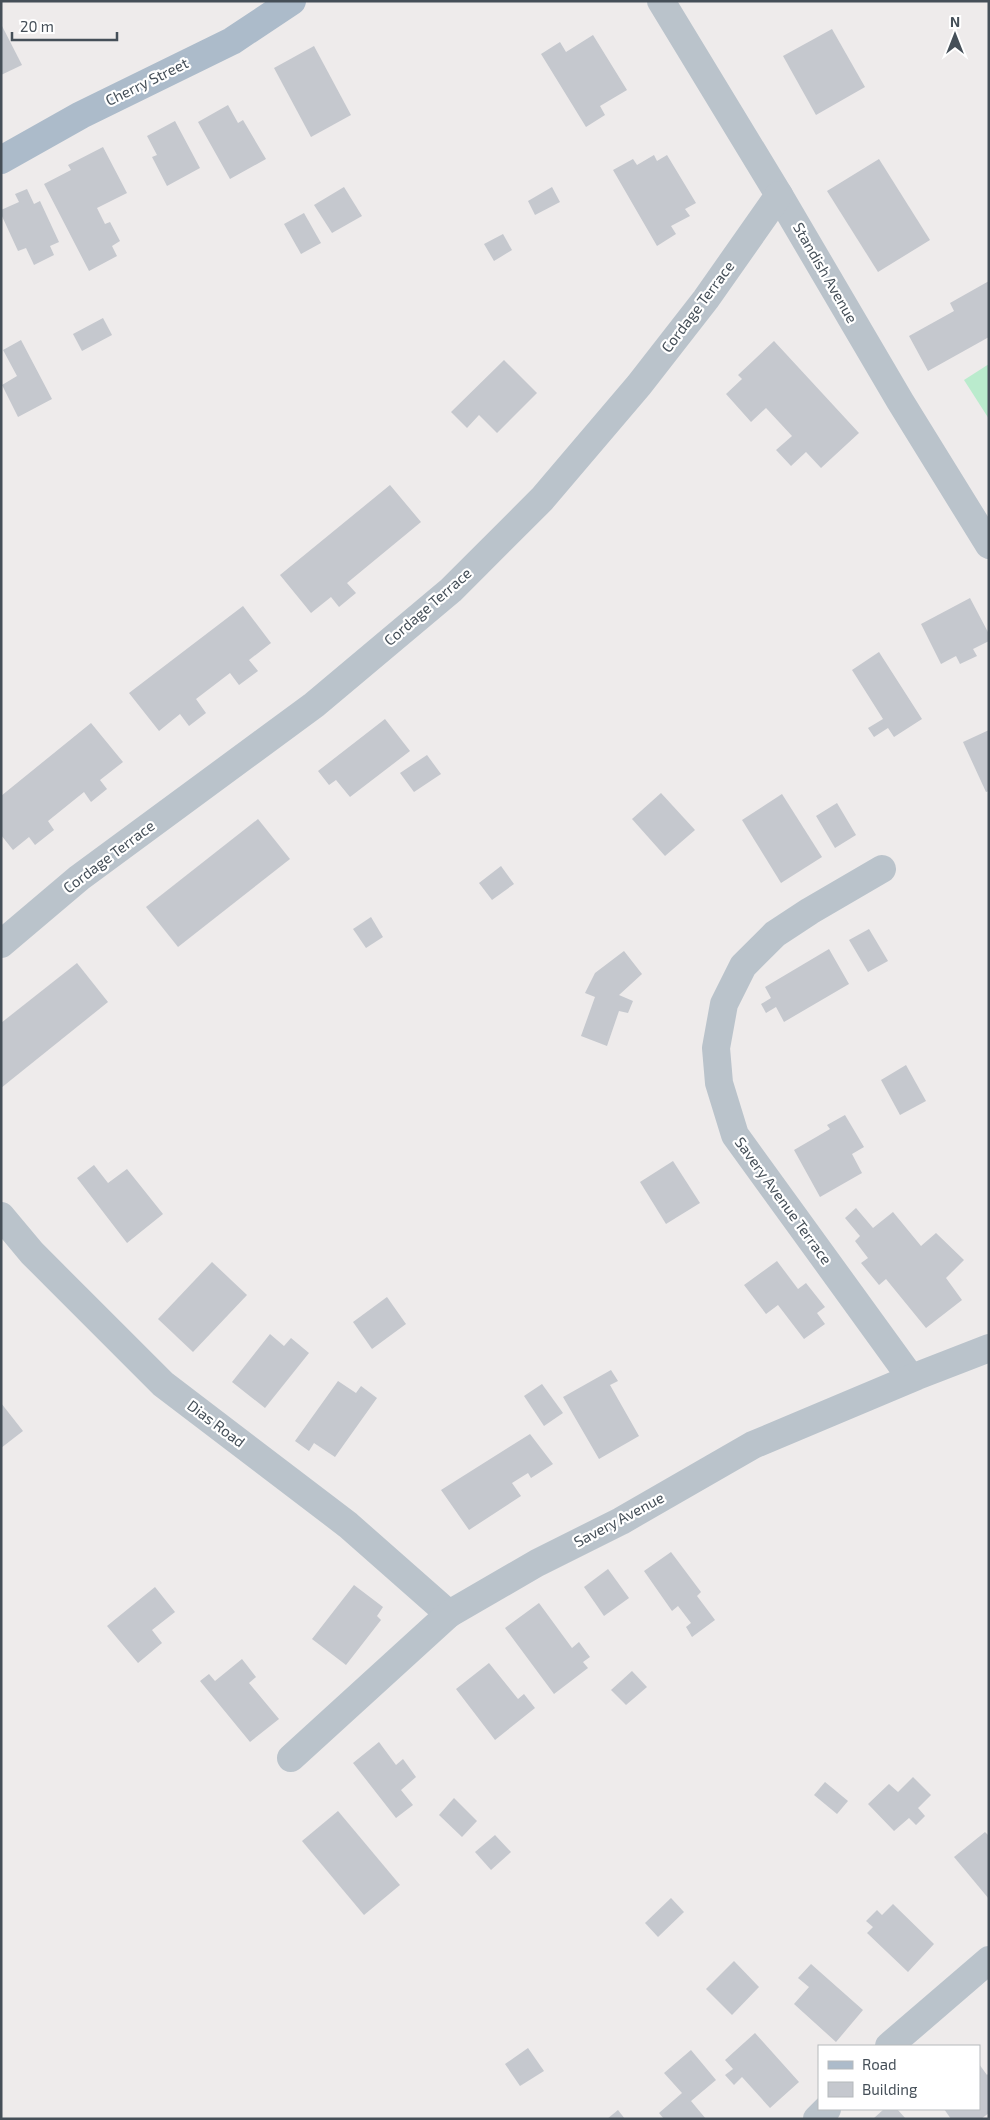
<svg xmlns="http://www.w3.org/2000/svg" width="990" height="2120" viewBox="0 0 990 2120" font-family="'Exo 2',sans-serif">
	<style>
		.green { fill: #baebcd }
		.building { fill: #c5c8ce }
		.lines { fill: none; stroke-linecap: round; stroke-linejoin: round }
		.minor { stroke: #bac3cb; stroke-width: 28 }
		.major { stroke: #acbbca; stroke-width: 28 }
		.labels { text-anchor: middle; stroke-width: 4.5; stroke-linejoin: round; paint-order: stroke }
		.street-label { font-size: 15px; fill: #454f58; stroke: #fff }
	</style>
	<rect width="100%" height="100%" fill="#eeebeb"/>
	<polygon class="green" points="989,364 989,419 964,380"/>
	<g class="building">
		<polygon points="1,24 22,65 1,75"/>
		<polygon points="832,29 865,87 816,115 783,56"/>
		<polygon points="593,35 627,90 600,106 605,115 586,127 541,54 560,42 566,52"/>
		<polygon points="314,46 351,115 311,137 274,68"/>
		<polygon points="228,105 238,123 243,120 266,159 230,179 198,122"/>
		<polygon points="175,121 200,168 167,186 152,157 157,155 147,136"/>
		<polygon points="103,147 127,193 97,208 105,224 110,222 120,241 112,246 117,256 89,271 44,184 71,170 68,165"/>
		<polygon points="654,155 657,161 667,155 696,203 685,209 690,216 671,226 676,234 657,246 613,170 633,159 637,165"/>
		<polygon points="879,159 930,240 878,272 827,191"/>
		<polygon points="344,187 362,216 332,233 314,205"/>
		<polygon points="552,187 560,202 535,215 528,201"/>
		<polygon points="27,189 34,204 40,201 59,242 50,246 54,255 34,265 26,248 18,251 1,214 1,210 19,202 15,194"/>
		<polygon points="304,213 321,243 301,254 284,224"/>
		<polygon points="503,234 512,250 494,261 484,244"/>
		<polygon points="989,281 989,337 928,371 909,336 954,311 950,303"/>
		<polygon points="103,318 112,335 82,351 73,334"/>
		<polygon points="21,340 52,399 18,417 2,385 17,376 3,350"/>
		<polygon points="774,341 859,433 821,468 806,452 791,466 776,450 792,436 766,408 751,422 726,394 742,379 738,375"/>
		<polygon points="504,360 537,393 497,433 479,415 467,428 451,412"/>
		<polygon points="390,485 421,522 347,583 356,593 339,607 331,597 311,613 280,575"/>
		<polygon points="970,598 989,634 989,641 973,649 977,656 960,664 956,656 941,664 921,624"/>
		<polygon points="243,606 271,643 249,660 258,671 239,685 230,673 196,699 206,713 189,726 180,714 159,731 129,693"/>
		<polygon points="879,652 922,719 894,737 888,728 874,737 868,728 883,719 852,670"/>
		<polygon points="385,719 410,751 350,797 336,780 329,785 318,771"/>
		<polygon points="91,723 123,762 100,780 107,789 91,802 84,792 48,821 54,830 35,845 29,837 13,850 1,835 1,796"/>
		<polygon points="989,730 989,791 986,792 963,742"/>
		<polygon points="427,755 441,774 414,792 400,773"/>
		<polygon points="661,793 695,830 665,856 632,819"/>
		<polygon points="782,794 822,857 781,883 742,820"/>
		<polygon points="837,803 856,835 835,848 816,816"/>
		<polygon points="258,819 290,859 178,947 146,907"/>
		<polygon points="501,866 514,884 492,900 479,883"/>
		<polygon points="371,917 383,937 366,948 353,929"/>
		<polygon points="869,929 888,961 868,972 849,940"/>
		<polygon points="829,949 849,984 784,1022 776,1007 766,1013 761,1004 771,998 765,987"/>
		<polygon points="624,951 642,974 619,995 633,1001 628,1013 619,1011 607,1046 581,1036 595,997 585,993 595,973"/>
		<polygon points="77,963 108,1002 1,1088 1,1023"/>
		<polygon points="906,1065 926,1101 900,1115 881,1080"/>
		<polygon points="845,1115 864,1147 852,1154 862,1173 820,1197 794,1150 830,1129 827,1125"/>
		<polygon points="673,1161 700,1203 666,1224 640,1182"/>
		<polygon points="94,1165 108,1183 127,1169 163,1214 127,1243 77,1178"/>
		<polygon points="856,1208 873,1228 893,1212 921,1246 936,1233 964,1260 946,1278 962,1300 926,1328 886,1279 879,1285 861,1263 868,1258 855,1241 860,1236 845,1218"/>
		<polygon points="777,1261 798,1289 806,1283 825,1307 817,1313 825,1324 804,1339 778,1305 766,1314 744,1285"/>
		<polygon points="212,1262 247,1295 193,1352 158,1319"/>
		<polygon points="387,1297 406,1324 372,1349 353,1322"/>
		<polygon points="270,1334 284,1346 291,1338 309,1353 265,1408 232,1382"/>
		<polygon points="611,1370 618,1381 610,1385 639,1436 599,1459 563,1397"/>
		<polygon points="338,1381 356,1393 361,1386 377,1398 335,1457 314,1443 309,1451 295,1441"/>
		<polygon points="542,1384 563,1413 544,1426 524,1396"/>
		<polygon points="1,1403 23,1431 1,1448"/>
		<polygon points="530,1434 553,1464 531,1478 528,1473 512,1483 521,1496 469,1530 441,1490"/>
		<polygon points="671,1552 701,1592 697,1596 715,1620 692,1637 686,1627 691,1623 678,1606 672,1611 644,1571"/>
		<polygon points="608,1569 629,1598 604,1616 584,1587"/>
		<polygon points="354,1585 383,1607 377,1616 381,1620 346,1665 312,1639"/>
		<polygon points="155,1587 175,1612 152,1630 162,1643 138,1663 107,1626"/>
		<polygon points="539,1603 572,1648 579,1642 590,1657 583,1662 588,1668 554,1694 505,1628"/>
		<polygon points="242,1659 256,1677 249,1683 279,1719 250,1742 200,1681 209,1674 215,1681"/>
		<polygon points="489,1663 518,1699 524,1694 535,1708 495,1740 456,1689"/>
		<polygon points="632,1671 647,1687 626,1705 611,1690"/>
		<polygon points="379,1742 396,1765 403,1759 416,1777 401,1790 413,1805 396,1818 353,1763"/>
		<polygon points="913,1777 931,1795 918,1808 925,1816 916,1825 909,1818 894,1831 868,1804 889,1784 898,1792"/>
		<polygon points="825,1782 848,1801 837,1814 814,1795"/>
		<polygon points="454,1798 477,1821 462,1837 439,1815"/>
		<polygon points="338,1811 400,1885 364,1915 302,1841"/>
		<polygon points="985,1832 989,1836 989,1899 954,1857"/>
		<polygon points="495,1835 511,1852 491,1870 475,1852"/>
		<polygon points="671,1898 684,1912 658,1937 645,1923"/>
		<polygon points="893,1904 934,1944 908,1972 867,1933 873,1927 866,1921 877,1910 882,1915"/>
		<polygon points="734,1961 759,1987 732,2015 706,1989"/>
		<polygon points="811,1964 863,2010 836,2042 794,2004 809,1987 798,1978"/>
		<polygon points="755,2033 799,2082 770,2108 742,2077 734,2085 725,2075 733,2069 725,2060"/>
		<polygon points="528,2048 544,2071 520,2086 505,2064"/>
		<polygon points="691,2050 716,2080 691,2101 706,2119 664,2119 659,2113 682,2093 664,2073"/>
		<polygon points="979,2064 987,2075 989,2073 989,2113 981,2119 951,2119 944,2109 979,2109"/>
		<polygon points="884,2109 897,2109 906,2119 873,2119"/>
		<polygon points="618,2110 625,2119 607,2119"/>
	</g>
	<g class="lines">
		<g class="minor">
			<polyline points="661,1 779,195 900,401 989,545"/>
			<polyline points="882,869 810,911 775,934 743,966 724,1004 716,1048 719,1083 735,1135 911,1378"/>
			<polyline points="1,944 79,878 314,705 451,590 542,499 639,385 706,299 779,195"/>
			<polyline points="1,1216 32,1253 163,1384 348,1525 449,1614"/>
			<polyline points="291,1758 449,1614 537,1563 621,1521 753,1445 917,1376 989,1348"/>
			<polyline points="889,2046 989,1960"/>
			<polyline points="817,2119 827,2109"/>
		</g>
		<polyline class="major" points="1,160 81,115 232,41 292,1"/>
	</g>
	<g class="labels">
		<g class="street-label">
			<text transform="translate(147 82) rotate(-26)" y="5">Cherry Street</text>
			<text transform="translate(825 273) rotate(60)" y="5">Standish Avenue</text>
			<text transform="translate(698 307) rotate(-53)" y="5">Cordage Terrace</text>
			<text transform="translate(428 607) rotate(-41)" y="5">Cordage Terrace</text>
			<text transform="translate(109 857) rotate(-37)" y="5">Cordage Terrace</text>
			<text transform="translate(783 1201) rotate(54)" y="5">Savery Avenue Terrace</text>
			<text transform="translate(216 1424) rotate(37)" y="5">Dias Road</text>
			<text transform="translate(619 1520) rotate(-28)" y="5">Savery Avenue</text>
		</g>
	</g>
	<rect width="990" height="2120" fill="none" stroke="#454f58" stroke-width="5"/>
	<rect x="818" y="2045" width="162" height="65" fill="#ffffff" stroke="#b5b9bc"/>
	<rect x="828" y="2061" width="25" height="8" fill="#acbbca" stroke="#b5b9bc"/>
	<text x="862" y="2070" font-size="15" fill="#454f58">Road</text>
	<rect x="828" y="2082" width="25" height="15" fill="#c5c8ce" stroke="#b5b9bc"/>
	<text x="862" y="2095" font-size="15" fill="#454f58">Building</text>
	<g transform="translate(955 35)" stroke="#ffffff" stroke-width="4" paint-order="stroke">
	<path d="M0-4L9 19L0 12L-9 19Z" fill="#454f58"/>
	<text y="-8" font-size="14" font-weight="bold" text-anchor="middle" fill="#454f58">N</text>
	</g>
	<path d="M12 32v8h105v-8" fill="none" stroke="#454f58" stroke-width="2.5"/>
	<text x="20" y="32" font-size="15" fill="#454f58" stroke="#ffffff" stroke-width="4" paint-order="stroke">20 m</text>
</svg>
